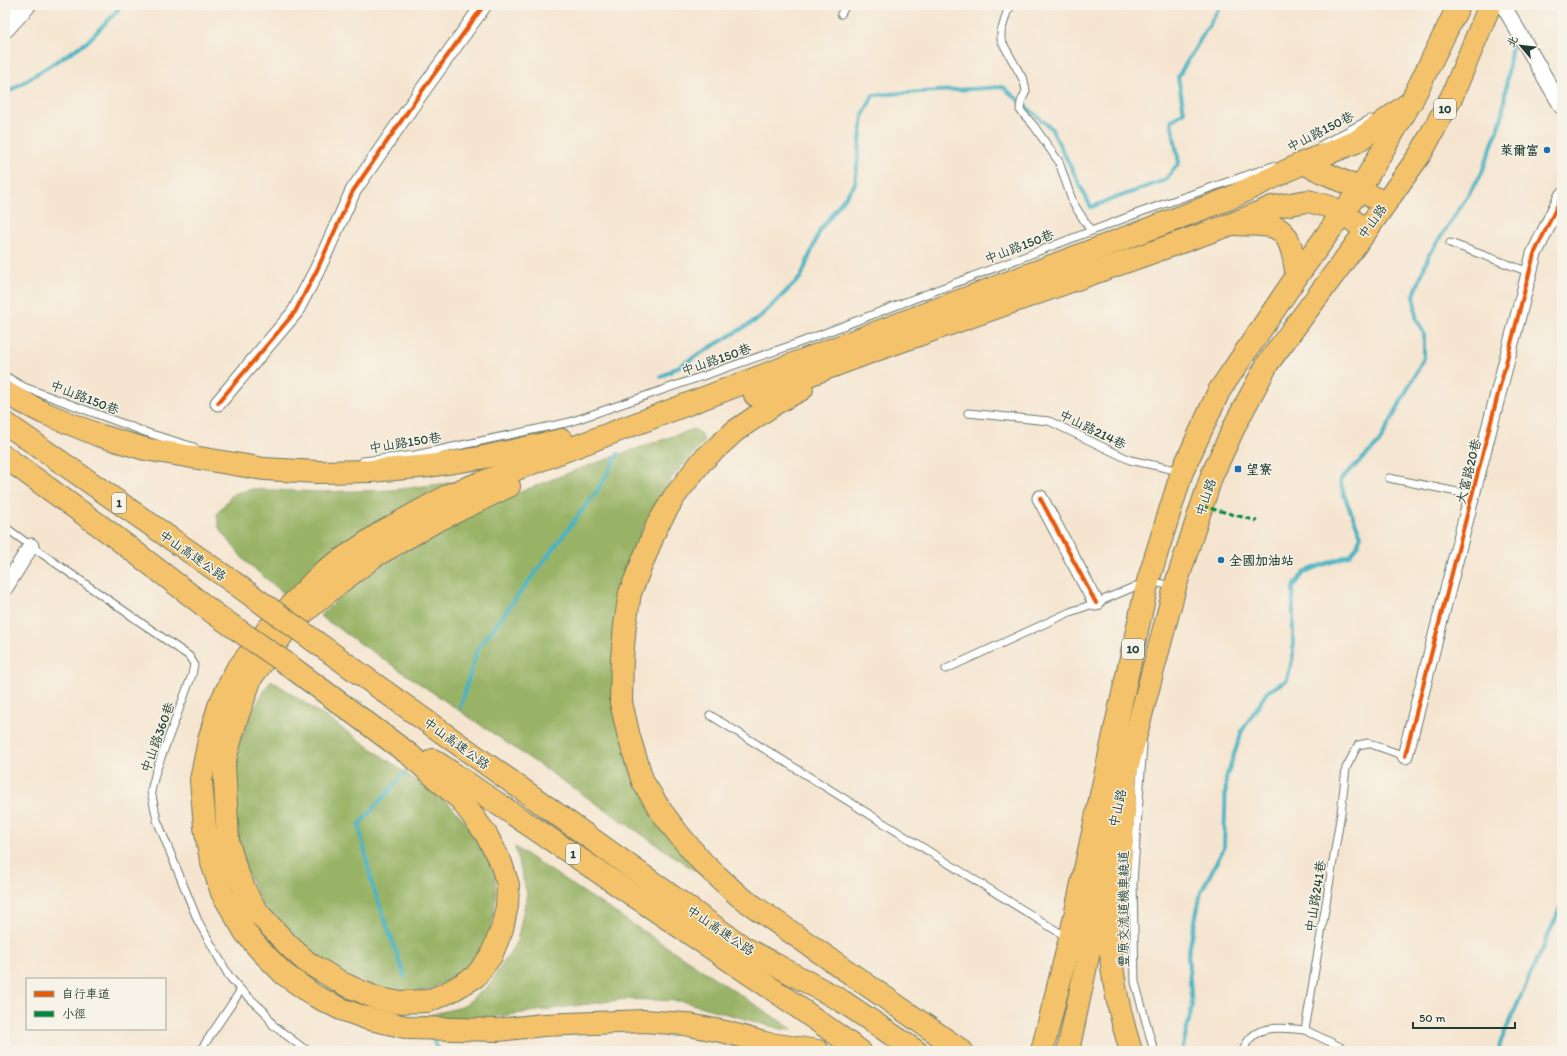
<svg xmlns="http://www.w3.org/2000/svg" width="1567" height="1056" viewBox="0 0 1567 1056" font-family="Itim,'LXGW WenKai TC',sans-serif">
	<style>
		.forest { fill: #99b366; stroke: #5c784d }
		.lines { fill: none; stroke-linecap: round; stroke-linejoin: round }
		.stream { stroke: #47b3c3; stroke-width: 4 }
		.service-casing { stroke: #6a786b; stroke-width: 9 }
		.minor-casing { stroke: #6a786b; stroke-width: 17 }
		.tertiary-casing { stroke: #6a786b; stroke-width: 21 }
		.primary-casing { stroke: #6a786b; stroke-width: 24 }
		.motorway-casing { stroke: #6a786b; stroke-width: 24 }
		.service { stroke: #fff; stroke-width: 7 }
		.minor { stroke: #fff; stroke-width: 15 }
		.tertiary { stroke: #fff; stroke-width: 19 }
		.primary { stroke: #f4c26a; stroke-width: 22 }
		.motorway { stroke: #f4c26a; stroke-width: 22 }
		.motorway-bridge-casing { stroke: #6a786b; stroke-width: 24; stroke-linecap: butt }
		.motorway-bridge { stroke: #f4c26a; stroke-width: 22 }
		.quiet { stroke: #00873e; stroke-width: 3; stroke-dasharray: 6 3; stroke-linecap: butt }
		.cycleway-casing { stroke: #f7f3e8; stroke-width: 6 }
		.cycleway { stroke: #e8590c; stroke-width: 4 }
		.poi-dot { fill: #1f6fb2; stroke: #f7f3e8; stroke-width: 1.5 }
		.labels { text-anchor: middle; stroke-width: 3; stroke-linejoin: round; paint-order: stroke }
		.shield { fill: #f7f3e8; stroke: #60746a; stroke-width: 1 }
		.shield-label { font-size: 12px; font-weight: bold; fill: #1f3d34 }
		.street-label { font-size: 13px; fill: #1f3d34; stroke: #f7f3e8 }
		.poi-label { font-size: 13px; font-weight: bold; fill: #1f3d34; stroke: #f7f3e8; text-anchor: start }
	</style>
	<rect width="100%" height="100%" fill="#f7f3e8"/>
	<filter id="ink" filterUnits="userSpaceOnUse"><feTurbulence type="fractalNoise" baseFrequency=".025" numOctaves="2"/><feDisplacementMap in="SourceGraphic" scale="8" xChannelSelector="R" yChannelSelector="G"/><feConvolveMatrix kernelMatrix="1 2 1 2 8 2 1 2 1" color-interpolation-filters="sRGB"/></filter>
	<filter id="wash" filterUnits="userSpaceOnUse"><feTurbulence type="fractalNoise" baseFrequency=".012" numOctaves="4" result="noise"/><feDisplacementMap in="SourceGraphic" scale="16" xChannelSelector="R" yChannelSelector="G"/><feGaussianBlur stdDeviation="0.9" result="paint"/><feColorMatrix in="noise" values="0 0 0 0 0 0 0 0 0 0 0 0 0 0 0 0 0 1.4 0 .05"/><feComposite in="paint" operator="in"/></filter>
	<g filter="url(#wash)">
		<rect width="100%" height="100%" fill="#f5e5d0"/>
		<g class="forest">
			<path d="M694,429L701,434L704,442L671,479L645,523L628,568L618,608L615,711L706,878L320,616C328,609 336,601 344,593C360,580 377,569 394,558C487,497 590,465 694,429Z"/>
			<polygon points="464,481 286,595 245,561 219,528 217,514 233,494 252,489 318,492 393,490"/>
			<polygon points="271,680 368,746 450,805 485,843 495,871 496,898 490,937 463,972 429,990 392,995 319,961 262,905 245,867 236,828 232,787 236,751 251,713"/>
			<polygon points="515,847 792,1029 792,1030 781,1029 681,1001 625,999 449,1023 405,1021 462,1007 489,985 517,941 527,894"/>
		</g>
		<g class="lines">
			<g class="stream">
				<polyline points="5,94 87,42 118,10 119,5"/>
				<polyline points="661,377 758,319 801,277 820,230 855,184 863,116 873,95 1003,87 1051,128 1091,207 1165,180 1179,163 1171,121 1184,112 1178,77 1221,5"/>
				<polyline points="460,708 477,650 599,488 618,454"/>
				<polyline points="405,977 372,884 359,825 409,768"/>
				<polyline points="432,1037 438,1051"/>
				<polyline points="1182,1051 1192,1007 1188,955 1201,892 1224,848 1226,778 1242,731 1267,692 1287,680 1293,656 1293,588 1304,572 1350,555 1356,548 1361,536 1344,495 1340,480 1379,443 1424,358 1424,334 1416,317 1414,295 1429,255 1481,175 1502,117 1512,43"/>
				<polyline points="1498,1051 1501,1041 1562,904"/>
			</g>
		</g>
	</g>
	<g filter="url(#ink)">
		<g class="lines">
			<g class="service-casing">
				<g id="service">
					<polyline points="1012,5 1007,12 1001,32 1001,40 1024,81 1026,91 1021,102 1020,110 1034,126 1059,162 1073,203 1091,231"/>
					<polyline points="841,14 846,5"/>
					<polyline points="1321,145 1370,119"/>
					<polyline points="1450,243 1529,272"/>
					<polyline points="5,376 24,387 148,433 194,447"/>
					<polyline points="968,413 1049,421 1130,460 1180,471"/>
					<polyline points="363,461 415,455 570,422 801,342 1141,212 1273,166"/>
					<polyline points="1389,478 1472,495"/>
					<polyline points="5,527 31,546 189,656 194,664 192,675 156,771 151,791 157,820 198,921 229,976 241,990 265,1012 273,1025 303,1048 309,1051"/>
					<polyline points="946,669 1070,612 1096,603 1148,581 1173,586"/>
					<polyline points="710,715 1068,938"/>
					<polyline points="1143,744 1133,882 1135,982 1154,1051"/>
					<polyline points="1305,1030 1349,1051"/>
					<polyline points="200,1051 241,990"/>
					<path d="M1243,1051C1253,1022 1280,1028 1305,1030L1341,813L1346,768L1358,745L1368,743L1405,756"/>
				</g>
			</g>
			<g class="minor-casing">
				<g id="minor">
					<polyline points="1503,5 1562,107"/>
					<polyline points="218,403 295,312 317,270 353,191 417,98 484,5"/>
					<polyline points="1040,498 1096,603"/>
					<polyline points="5,588 31,546"/>
					<polyline points="1405,756 1534,254 1562,196"/>
				</g>
			</g>
			<g class="tertiary-casing">
				<polyline id="tertiary" points="5,28 26,5"/>
			</g>
			<g class="primary-casing">
				<g id="primary">
					<polyline points="1042,1051 1070,939 1118,716 1148,581 1182,472 1219,391 1297,276 1360,189 1411,102 1459,5"/>
					<polyline points="1068,1051 1091,942 1104,866 1126,772 1175,587 1212,475 1237,421 1268,363 1366,231 1421,153 1452,96 1490,5"/>
				</g>
			</g>
			<g class="motorway-casing">
				<g id="motorway">
					<polyline points="1303,163 1360,189 1385,204"/>
					<path d="M1237,224C1246,225 1266,224 1274,227C1292,233 1294,260 1297,276"/>
					<polyline points="802,389 779,401 735,431 702,461 674,497 657,526 630,593 625,625 622,658 621,702 629,737 643,782 661,811 680,836 703,863 739,896 962,1051"/>
					<polyline points="5,393 44,413 98,435 145,449 264,469 318,472 372,471 429,466 480,458 562,440"/>
					<polyline points="755,395 876,350 1232,224 1272,207 1308,201 1327,206 1344,213 1366,231"/>
					<polyline points="5,423 233,582"/>
					<polyline points="5,457 110,533 215,614"/>
					<polyline points="283,661 410,755 461,800 486,834 501,863 508,885 507,906 502,929 491,956 475,977 449,992 428,1001 395,1002 376,998 344,984 308,963 288,945 260,915 250,901 236,870 228,842 224,763 236,720 251,678 291,623 338,584 375,556 436,521 509,486"/>
					<polyline points="356,671 743,947 842,1001 916,1051"/>
					<polyline points="433,760 781,995 860,1051"/>
					<path d="M1126,772C1124,801 1123,831 1120,860C1117,890 1109,924 1111,953C1113,987 1121,1019 1131,1051"/>
					<polyline points="818,1051 764,1043 726,1032 684,1024 644,1021 543,1025 498,1030 410,1028 366,1018 341,1009 315,996 284,974 261,951 245,932 222,893 211,860 205,827 201,780 209,740 219,706 236,671 269,628 323,572 382,532 451,494 1228,199 1303,163 1356,142 1411,102"/>
				</g>
			</g>
			<use href="#service" class="service"/>
			<use href="#minor" class="minor"/>
			<use href="#tertiary" class="tertiary"/>
			<use href="#primary" class="primary"/>
			<use href="#motorway" class="motorway"/>
			<g class="motorway-bridge-casing">
				<g id="motorway-bridge">
					<polyline points="233,582 356,671"/>
					<polyline points="215,614 283,661"/>
				</g>
			</g>
			<use href="#motorway-bridge" class="motorway-bridge"/>
			<polyline class="quiet" points="1202,506 1257,521"/>
			<g class="cycleway-casing">
				<g id="cycleway">
					<polyline points="218,403 295,312 317,270 353,191 417,98 484,5"/>
					<polyline points="1040,498 1096,603"/>
					<polyline points="1405,756 1534,254 1562,196"/>
				</g>
			</g>
			<use href="#cycleway" class="cycleway"/>
		</g>
	</g>
	<g class="poi-dot">
		<circle cx="1547" cy="150" r="4"/>
		<rect x="1234" y="465" width="8" height="8" rx="2"/>
		<circle cx="1221" cy="560" r="4"/>
	</g>
	<g class="labels">
		<g class="shield">
			<rect x="1434" y="99" width="22" height="20" rx="3"/>
			<rect x="112" y="493" width="14" height="20" rx="3"/>
			<rect x="1122" y="639" width="22" height="20" rx="3"/>
			<rect x="566" y="844" width="14" height="20" rx="3"/>
		</g>
		<g class="shield-label">
			<text x="1445" y="113">10</text>
			<text x="119" y="507">1</text>
			<text x="1133" y="653">10</text>
			<text x="573" y="858">1</text>
		</g>
		<g class="street-label">
			<text transform="translate(1320 131) rotate(-27)" y="5">中山路150巷</text>
			<text transform="translate(1372 221) rotate(-54)" y="5">中山路</text>
			<text transform="translate(1019 246) rotate(-21)" y="5">中山路150巷</text>
			<text transform="translate(716 359) rotate(-19)" y="5">中山路150巷</text>
			<text transform="translate(85 397) rotate(21)" y="5">中山路150巷</text>
			<text transform="translate(1093 429) rotate(26)" y="5">中山路214巷</text>
			<text transform="translate(405 442) rotate(-9)" y="5">中山路150巷</text>
			<text transform="translate(1468 471) rotate(-76)" y="5">大富路20巷</text>
			<text transform="translate(1205 497) rotate(-71)" y="5">中山路</text>
			<text transform="translate(193 555) rotate(35)" y="5">中山高速公路</text>
			<text transform="translate(157 737) rotate(-70)" y="5">中山路360巷</text>
			<text transform="translate(457 743) rotate(36)" y="5">中山高速公路</text>
			<text transform="translate(1117 808) rotate(-77)" y="5">中山路</text>
			<text transform="translate(1315 896) rotate(-81)" y="5">中山路241巷</text>
			<text transform="translate(1123 909) rotate(-90)" y="5">豐原交流道機車繞道</text>
			<text transform="translate(721 930) rotate(34)" y="5">中山高速公路</text>
		</g>
		<g class="poi-label">
			<text x="1539" y="155" text-anchor="end">萊爾富</text>
			<text x="1246" y="474">望寮</text>
			<text x="1229" y="565">全國加油站</text>
		</g>
	</g>
	<rect width="1567" height="1056" fill="none" stroke="#f7f3e8" stroke-width="20"/>
	<rect x="26" y="978" width="140" height="52" fill="#f7f3e8" stroke="#a1aaa0"/>
	<rect x="34" y="991" width="20" height="6" fill="#e8590c" stroke="#a1aaa0"/>
	<text x="62" y="998" font-size="12" fill="#1f3d34">自行車道</text>
	<rect x="34" y="1011" width="20" height="6" fill="#00873e" stroke="#a1aaa0"/>
	<text x="62" y="1018" font-size="12" fill="#1f3d34">小徑</text>
	<g transform="translate(1521 46) rotate(298)" stroke="#f7f3e8" stroke-width="3" paint-order="stroke">
	<path d="M0-3L7 15L0 10L-7 15Z" fill="#1f3d34"/>
	<text y="-6" font-size="11" font-weight="bold" text-anchor="middle" fill="#1f3d34">北</text>
	</g>
	<path d="M1413 1022v6h102v-6" fill="none" stroke="#1f3d34" stroke-width="2"/>
	<text x="1419" y="1022" font-size="12" fill="#1f3d34" stroke="#f7f3e8" stroke-width="3" paint-order="stroke">50 m</text>
</svg>
